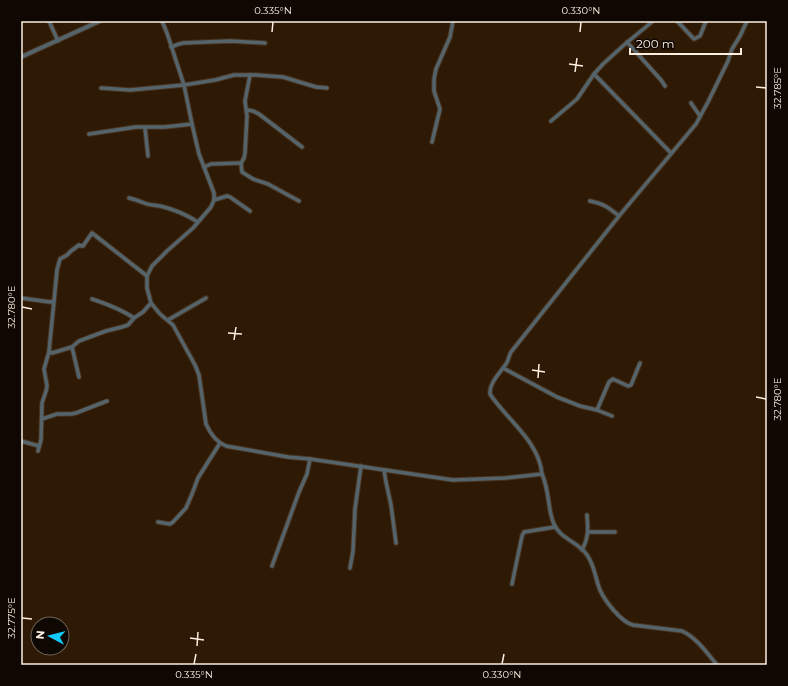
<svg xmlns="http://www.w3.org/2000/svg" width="788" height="686" viewBox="0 0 788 686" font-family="Montserrat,sans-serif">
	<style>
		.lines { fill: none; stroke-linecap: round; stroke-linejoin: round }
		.minor-casing { stroke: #47331f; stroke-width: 5.5 }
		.tertiary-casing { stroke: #47331f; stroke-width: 6 }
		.minor { stroke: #55646a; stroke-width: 3.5 }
		.tertiary { stroke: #55646a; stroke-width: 4 }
		.ticks { fill: none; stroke: #fceee1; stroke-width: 1.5 }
		.neatline { fill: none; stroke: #fceee1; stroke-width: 1.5 }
		.ticks-label { font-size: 10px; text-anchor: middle; fill: #fceee1 }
	</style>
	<rect width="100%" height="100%" fill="#2e1904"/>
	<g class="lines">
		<g class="minor-casing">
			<g id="minor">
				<polyline points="49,21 58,41"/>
				<path d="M162,21L167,33L184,85L192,124L199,154L214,193V200L211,207L193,228L167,251L152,266L147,276V288L151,303L160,314L173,325L195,365L199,375L206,424C210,433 216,442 226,446L288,457L310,459L453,480L506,478L542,474C547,485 548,498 550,510C551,515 552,520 554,524C560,539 579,542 587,555C595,566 595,578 600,590C605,601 621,622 633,625L682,631C697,638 707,653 717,665"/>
				<polyline points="677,21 694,39 700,36 706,21"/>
				<polyline points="627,42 661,80 665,86"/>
				<polyline points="171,47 179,44 183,43 230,41 265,43"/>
				<polyline points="594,74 671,153"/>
				<polyline points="250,75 245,101 247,116 245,153 244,158 241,163 242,172 253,179 268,184 299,201"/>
				<polyline points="101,88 130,90 184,85 215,80 234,75 256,75 283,77 316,87 327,88"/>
				<polyline points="691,103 700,116"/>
				<polyline points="247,110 253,111 259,114 302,147"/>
				<polyline points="551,121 577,99 594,74 603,64 624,45 653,21"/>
				<polyline points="145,128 148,156"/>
				<polyline points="89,134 136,127 165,127 192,124"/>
				<polyline points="432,142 440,109 434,91 434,79 436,69 450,37 453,21"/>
				<polyline points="204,167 211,164 241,163"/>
				<path d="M129,198C134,199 139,201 144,203C149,205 154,205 160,206C173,209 187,215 198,222"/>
				<polyline points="214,200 227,196 230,197 250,211"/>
				<path d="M590,201C604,204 608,207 619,216"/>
				<polyline points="21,298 50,302 54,301 49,351 52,353 72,347 79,341 106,331 122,327 128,325 134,318 143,312 151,303"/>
				<path d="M92,299C107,304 121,309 134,318"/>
				<polyline points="54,301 57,270 60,259 67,255 71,251 79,245 82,246 83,246 92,233 147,276"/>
				<polyline points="168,320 206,298"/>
				<polyline points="72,347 79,377"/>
				<polyline points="503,368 557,397 580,406 597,410 612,416"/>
				<polyline points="597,410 609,382 613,379 628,386 631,385 640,363"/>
				<polyline points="42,419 57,414 71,414 76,413 107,401"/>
				<polyline points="21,441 39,446"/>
				<polyline points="38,451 41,440 42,403 46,391 47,386 44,369 49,352"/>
				<polyline points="384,470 386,482 391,505 396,543"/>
				<path d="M542,474C539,441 507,420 490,394C489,383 500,373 506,364C509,360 509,355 511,352L619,216L696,124L708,102L728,61L732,49L740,36L747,21"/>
				<polyline points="158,522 170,524 173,522 186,508 192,494 198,478 220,443"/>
				<polyline points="589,532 615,532"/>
				<path d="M582,550C589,537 588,529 587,515"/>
				<polyline points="272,566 299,492 307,474 310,459"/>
				<polyline points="350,568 353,551 355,509 361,466"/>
				<polyline points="512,584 522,536 524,532 555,527"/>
			</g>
		</g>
		<g class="tertiary-casing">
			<polyline id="tertiary" points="21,57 100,21"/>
		</g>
		<use href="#minor" class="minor"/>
		<use href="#tertiary" class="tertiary"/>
	</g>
	<path class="ticks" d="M272,32L273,22M580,32L581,22M569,64L583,66M575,72L577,58M756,87L766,88M22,307L32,309M228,333L242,334M234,340L236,327M532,370L545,372M538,378L539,364M756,397L766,399M22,618L32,619M190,638L204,640M197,646L198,632M194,664L196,654M502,664L504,654"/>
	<rect width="788" height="686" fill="none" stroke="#0f0702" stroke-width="44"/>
	<g transform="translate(50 636) rotate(277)"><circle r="19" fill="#0f0702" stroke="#6e635b"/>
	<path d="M0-3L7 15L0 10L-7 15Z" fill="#12cafb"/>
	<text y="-6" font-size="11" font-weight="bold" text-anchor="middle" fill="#fceee1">N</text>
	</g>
	<path d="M630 48v6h111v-6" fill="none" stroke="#fceee1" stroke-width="2"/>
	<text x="636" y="48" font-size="12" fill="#fceee1" stroke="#0f0702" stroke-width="3" paint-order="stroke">200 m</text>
	<rect x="22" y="22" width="744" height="642" class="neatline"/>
	<g class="ticks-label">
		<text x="273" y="14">0.335°N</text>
		<text x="581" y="14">0.330°N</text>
		<text transform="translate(777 88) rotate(-90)" y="4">32.785°E</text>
		<text transform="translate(11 307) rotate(-90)" y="4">32.780°E</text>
		<text transform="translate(777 399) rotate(-90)" y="4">32.780°E</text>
		<text transform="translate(11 618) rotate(-90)" y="4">32.775°E</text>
		<text x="194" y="678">0.335°N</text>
		<text x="502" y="678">0.330°N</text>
	</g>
</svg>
